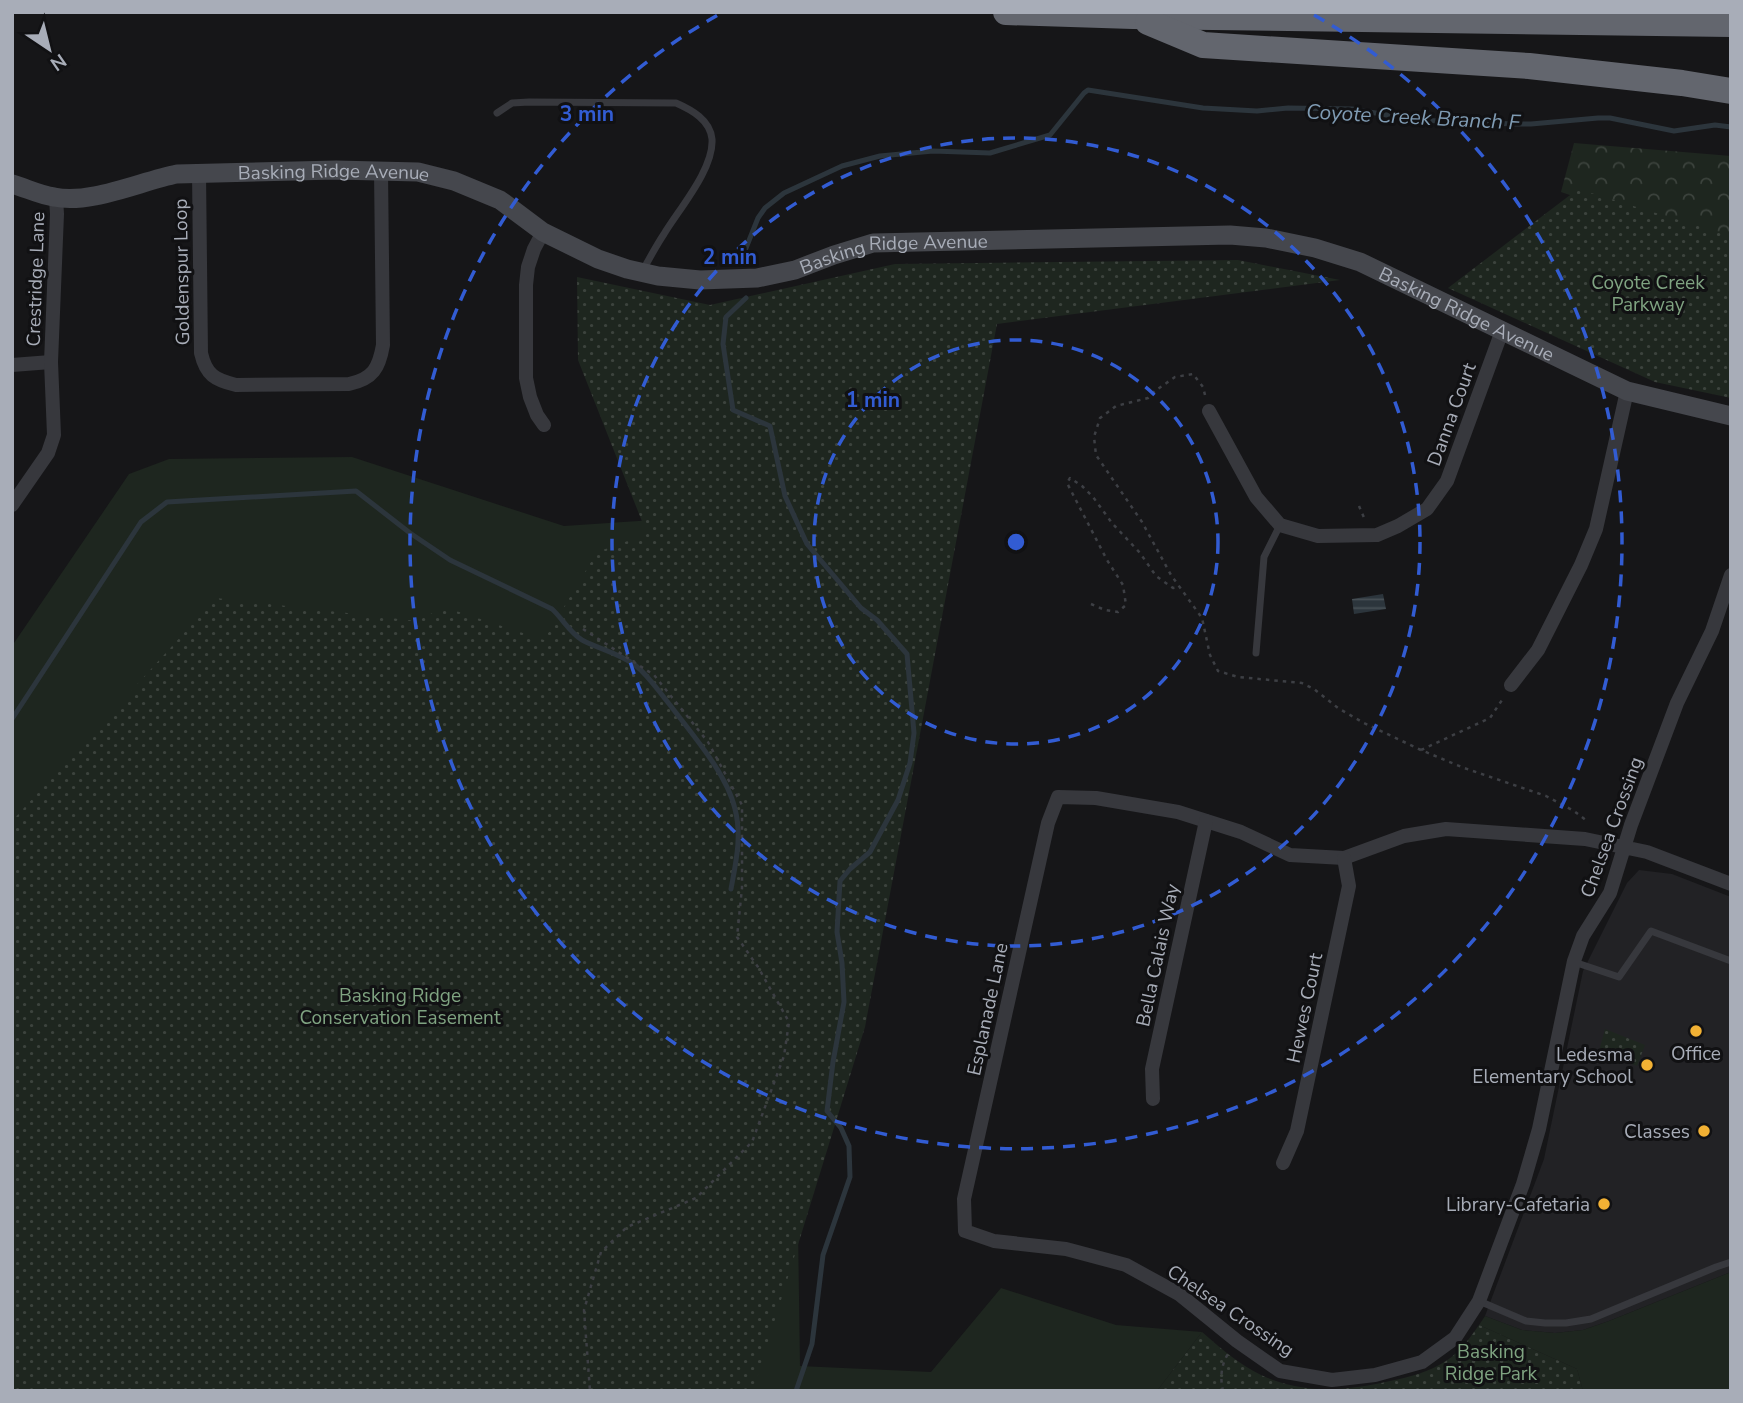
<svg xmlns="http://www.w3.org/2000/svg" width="1743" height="1403" viewBox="0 0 1743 1403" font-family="'Nunito Sans',sans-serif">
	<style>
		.built { fill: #222225 }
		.grass { fill: #1e261f }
		.forest { fill: url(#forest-crowns) }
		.park { fill: url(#park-dots) }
		.water { fill: url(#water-rules) }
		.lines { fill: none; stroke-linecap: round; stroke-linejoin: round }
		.stream { stroke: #2c353c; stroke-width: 5 }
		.path { stroke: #3d3f44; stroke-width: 2.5; stroke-dasharray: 3.5 5; stroke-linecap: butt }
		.lane { stroke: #37383d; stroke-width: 7 }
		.street { stroke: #37383d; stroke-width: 14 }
		.secondary { stroke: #45474d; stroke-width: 19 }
		.highway { stroke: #63666e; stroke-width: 26 }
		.ring { fill: none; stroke: #325cd3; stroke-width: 3.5; stroke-dasharray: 12 9 }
		.poi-dot { fill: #f2b134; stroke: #111113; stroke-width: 2.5 }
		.labels { text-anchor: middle; stroke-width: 6; stroke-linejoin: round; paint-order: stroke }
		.street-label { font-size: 19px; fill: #a8adb8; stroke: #111113 }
		.park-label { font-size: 19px; fill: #7fa381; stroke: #111113 }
		.poi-label { font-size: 19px; fill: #a8adb8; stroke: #111113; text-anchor: end }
		.water-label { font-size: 21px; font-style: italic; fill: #7f9bb3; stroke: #111113 }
		.centre { fill: #325cd3; stroke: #111113; stroke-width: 3.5 }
		.ring-label { font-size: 21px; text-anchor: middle; font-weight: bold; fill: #325cd3; stroke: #111113; stroke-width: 6; stroke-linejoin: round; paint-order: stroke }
	</style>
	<defs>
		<pattern id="forest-crowns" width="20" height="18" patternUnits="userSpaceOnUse" patternTransform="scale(1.75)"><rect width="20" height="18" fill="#1e261f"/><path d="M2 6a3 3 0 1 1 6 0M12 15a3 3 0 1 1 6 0" fill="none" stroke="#3c433d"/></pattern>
		<pattern id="park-dots" width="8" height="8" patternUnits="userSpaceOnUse" patternTransform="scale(1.75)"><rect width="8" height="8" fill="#1e261f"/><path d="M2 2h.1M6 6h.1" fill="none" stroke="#3c433d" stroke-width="1.8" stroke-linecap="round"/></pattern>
		<pattern id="water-rules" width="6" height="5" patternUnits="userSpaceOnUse" patternTransform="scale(1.75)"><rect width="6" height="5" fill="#2c353c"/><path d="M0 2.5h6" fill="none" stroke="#485056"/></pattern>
	</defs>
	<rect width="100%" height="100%" fill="#161618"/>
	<polygon class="built" points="1639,870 1672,874 1731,897 1731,1272 1609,1321 1583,1330 1555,1333 1522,1330 1485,1316 1544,1159 1583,971 1627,883"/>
	<g class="grass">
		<polygon points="352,457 564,526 727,515 797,1156 800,1366 931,1372 1001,1288 1116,1325 1202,1332 1157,1391 12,1391 12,646 129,474 169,459"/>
		<polygon points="1731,1272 1731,1391 1583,1391 1577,1369 1479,1325 1485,1316 1522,1330 1555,1333 1583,1330 1609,1321"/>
	</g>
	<polygon class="forest" points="1574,143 1731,156 1731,250 1561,192"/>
	<g class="park">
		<polygon points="1578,189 1731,236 1731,398 1655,382 1448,288"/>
		<polygon points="1238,260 1340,280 997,324 865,1027 753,1391 12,1391 12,821 216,598 417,621 444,607 544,640 597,552 647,534 578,360 577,277 710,305 895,264"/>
		<polygon points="1605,1029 1645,1045 1637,1066 1599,1051"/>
		<path d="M1479,1325L1577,1369L1583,1391H1157L1202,1332C1224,1351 1245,1370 1273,1380C1312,1394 1351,1390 1390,1381C1410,1377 1429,1372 1446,1361C1460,1352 1469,1339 1479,1325Z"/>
	</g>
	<polygon class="water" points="1383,594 1386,609 1354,614 1352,599"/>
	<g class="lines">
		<g class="stream">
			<polyline points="742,258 758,218 765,208 784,193 842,166 880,156 933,151 990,153 1050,135 1084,93 1088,90 1203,108 1257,111 1288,108 1352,109 1416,120 1514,124 1531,124 1598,118 1610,118 1674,131 1715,125 1731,127"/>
			<polyline points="746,298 726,317 723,344 733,410 770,426 785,496 807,544 861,608 877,620 907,654 914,733 910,763 898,800 870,852 850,869 840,881 837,932 842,963 844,1002 833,1062 827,1111 841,1128 849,1146 850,1177 823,1255 812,1344 796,1391"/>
			<path d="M12,719L141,522L167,502L356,491L410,533L450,560L552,609C562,618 570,633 582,640C599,649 618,653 635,665C649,676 659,692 670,705C692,734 727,774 735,809C742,836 736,862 731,889"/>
		</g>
		<g class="path">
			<polyline points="1205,395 1203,387 1193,374 1175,377 1155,391 1148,398 1116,406 1100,418 1094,437 1096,455 1142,522 1171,575 1202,618 1210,655 1218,671 1238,677 1302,683 1314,689 1338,708 1364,723 1421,750 1464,768 1546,796 1574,811 1587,821"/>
			<polyline points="1359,506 1365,520"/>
			<polyline points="1091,604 1105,610 1118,612 1126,605 1123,585 1107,560 1067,483 1070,478 1082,486 1093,497 1112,523 1140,553 1156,576 1173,588 1179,587"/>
			<polyline points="583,629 654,675 708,742 742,805 742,888 737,937 758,967 789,1022 784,1056 752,1142 696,1198 627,1227 601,1252 584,1310 590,1391"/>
			<polyline points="1421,750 1490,718 1504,697"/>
			<path d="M1223,1391C1220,1378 1221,1365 1228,1354"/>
		</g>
		<g class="lane">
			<path d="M497,113L512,103L529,102L676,103C692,110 710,120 712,139C714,169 679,209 664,234C656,246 649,259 642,272"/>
			<polyline points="1256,653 1264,557 1280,525"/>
			<polyline points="1574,962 1619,977 1651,931 1731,961"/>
			<polyline points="1479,1301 1526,1321 1545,1323 1566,1323 1591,1319 1716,1267 1731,1262"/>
		</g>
		<g class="street">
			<path d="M199,172L201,353C206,375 215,380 236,385L349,384C373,379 379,368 383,345L381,171"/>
			<polyline points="543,232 534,249 528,267 526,285 526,378 530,397 537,415 544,425"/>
			<polyline points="12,365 51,362"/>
			<polyline points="1209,411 1256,497 1280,525 1318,536 1377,535 1398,526 1427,509 1447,481 1502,331"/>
			<polyline points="12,505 48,453 54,435 51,362 57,214 56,198"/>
			<polyline points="1731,575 1712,631 1677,703 1631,825 1610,893 1583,936 1574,961 1539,1129 1523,1184 1479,1301 1455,1338 1422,1362 1375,1375 1332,1380 1280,1371 1237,1341 1179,1294 1126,1265 1066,1249 994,1241 965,1231 964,1199 1048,823 1058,797 1096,798 1178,812 1241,832 1290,855 1344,858 1404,836 1446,829 1585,839 1647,852 1731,884"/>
			<polyline points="1511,685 1538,650 1581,565 1596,529 1627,391"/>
			<polyline points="1153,1099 1152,1069 1206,821"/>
			<polyline points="1283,1163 1297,1131 1349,886 1344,858"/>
		</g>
		<path class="secondary" id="s1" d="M12,184C26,188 40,195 54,197C90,205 141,181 177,174L336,170L418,172L454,181L500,200L543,232L598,259L627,269L658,276L700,280L757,278L795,270L834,255L873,243L1230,235L1266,238L1315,248L1360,262L1627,391L1731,416"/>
		<g class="highway">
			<polyline points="1006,12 1133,16 1731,24"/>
			<polyline points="1148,22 1203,45 1529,66 1682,83 1731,91"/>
		</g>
	</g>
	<g class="ring">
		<circle cx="1016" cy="542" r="202"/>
		<circle cx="1016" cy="542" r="404"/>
		<path d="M1314 15A606 606 0 1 1 718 15"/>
	</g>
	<g class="poi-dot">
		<circle cx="1696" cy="1031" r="7"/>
		<circle cx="1647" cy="1065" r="7"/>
		<circle cx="1704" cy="1131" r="7"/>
		<circle cx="1604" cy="1204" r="7"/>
	</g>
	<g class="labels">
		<g class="street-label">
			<text dy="7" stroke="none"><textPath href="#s1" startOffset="327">Basking Ridge Avenue</textPath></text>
			<text dy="7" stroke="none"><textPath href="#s1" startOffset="915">Basking Ridge Avenue</textPath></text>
			<text transform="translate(181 272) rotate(-91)" y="7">Goldenspur Loop</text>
			<text transform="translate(35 279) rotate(-88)" y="7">Crestridge Lane</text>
			<text dy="7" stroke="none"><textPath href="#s1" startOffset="1505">Basking Ridge Avenue</textPath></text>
			<text transform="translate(1451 414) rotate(-70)" y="7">Danna Court</text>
			<text transform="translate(1611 827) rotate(-70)" y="7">Chelsea Crossing</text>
			<text transform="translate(1157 955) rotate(-78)" y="7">Bella Calais Way</text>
			<text transform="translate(1304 1008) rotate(-78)" y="7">Hewes Court</text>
			<text transform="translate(987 1009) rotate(-78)" y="7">Esplanade Lane</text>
			<text transform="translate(1231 1310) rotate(34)" y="7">Chelsea Crossing</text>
		</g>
		<g class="park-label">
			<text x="1648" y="289">Coyote Creek<tspan x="1648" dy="22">Parkway</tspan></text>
			<text x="400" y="1002">Basking Ridge<tspan x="400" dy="22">Conservation Easement</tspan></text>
			<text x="1491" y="1358">Basking<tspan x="1491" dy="22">Ridge Park</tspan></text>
		</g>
		<g class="poi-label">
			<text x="1696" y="1060" text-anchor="middle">Office</text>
			<text x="1633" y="1061">Ledesma<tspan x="1633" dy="22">Elementary School</tspan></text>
			<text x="1690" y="1138">Classes</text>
			<text x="1590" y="1211">Library-Cafetaria</text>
		</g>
		<g class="water-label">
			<text transform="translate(1413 117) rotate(3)" y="7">Coyote Creek Branch F</text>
		</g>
	</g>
	<circle cx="1016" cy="542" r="10" class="centre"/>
	<g class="ring-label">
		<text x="587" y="121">3 min</text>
		<text x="730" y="264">2 min</text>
		<text x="873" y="407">1 min</text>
	</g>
	<rect width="1743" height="1403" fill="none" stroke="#a8adb8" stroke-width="28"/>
	<g transform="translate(49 49) rotate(145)" stroke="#111113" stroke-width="5" paint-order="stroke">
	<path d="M0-5L12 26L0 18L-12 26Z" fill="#a8adb8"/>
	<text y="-10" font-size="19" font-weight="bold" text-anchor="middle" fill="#a8adb8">N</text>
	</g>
</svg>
